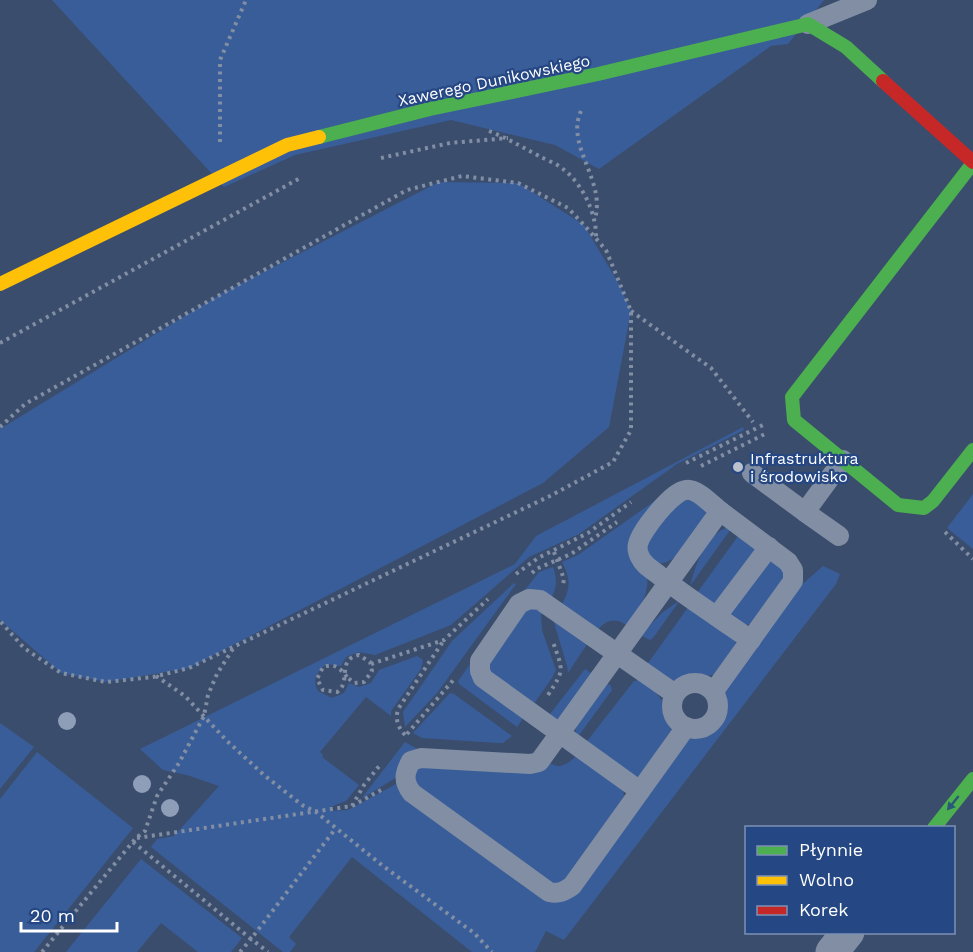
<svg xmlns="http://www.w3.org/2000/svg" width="973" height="952" viewBox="0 0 973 952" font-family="'Work Sans',sans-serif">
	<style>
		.green { fill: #395d99 }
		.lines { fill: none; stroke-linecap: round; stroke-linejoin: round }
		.path { stroke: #818ea3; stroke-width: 4; stroke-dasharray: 3 4.5; stroke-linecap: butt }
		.lane { stroke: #818ea3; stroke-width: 20 }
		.street { stroke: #818ea3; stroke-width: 33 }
		.fast { stroke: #4caf50; stroke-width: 14 }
		.slow { stroke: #ffc107; stroke-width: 14 }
		.jam { stroke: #c62828; stroke-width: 14 }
		.tree { fill: #8e9db8 }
		.oneway { fill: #2b577b }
		.poi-dot { fill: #bac1cc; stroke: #254783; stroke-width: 2 }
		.labels { text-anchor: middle; stroke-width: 4.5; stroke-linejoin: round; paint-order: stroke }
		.street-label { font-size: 16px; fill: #fff; stroke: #254783 }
		.poi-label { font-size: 16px; fill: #fff; stroke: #254783; text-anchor: start }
	</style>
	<rect width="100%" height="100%" fill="#3b4d6d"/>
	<g class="green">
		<polygon points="52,0 824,0 788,44 771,46 599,169 555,145 451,120 295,155 224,187"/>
		<polygon points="439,182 518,183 584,225 620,286 631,311 609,427 543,483 189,668 106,682 61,673 0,620 0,429 221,294"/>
		<path d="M743,427L744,430L677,464L579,534L529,557L451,625L375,655L359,652L346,657L341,666L327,664C316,672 312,679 318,691L332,698L344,693L349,683L359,687L371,683L379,670L417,656L423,660L421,669L391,711V716L366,697L320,752L323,755L322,757L359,785L346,801L330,807V811L348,810L398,783L554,901L680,749L691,738L709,735L719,729L725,717V689L798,588L823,566L840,574L836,584L564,940L546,931L535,952H472L352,857L289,937L296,944L290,952H283L151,847L157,839L174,836L219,786L187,775L163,770L140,749L515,564L536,536Z"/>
		<path d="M666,493L638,531C648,576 656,585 629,627C615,616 605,620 595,633L559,609C570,592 572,580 562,562L578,555Z"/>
		<polygon points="973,494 973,549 947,528"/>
		<path d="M687,497L706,510C708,524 678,561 663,563C656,564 652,560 647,555L646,541L678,500Z"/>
		<path d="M733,526L690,586C696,563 707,530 733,526Z"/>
		<polygon points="741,532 756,546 756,554 720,602 714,603 697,593"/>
		<path d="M767,559H775L787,574L754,623C743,627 738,623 730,615L731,608Z"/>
		<path d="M553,567C557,579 557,586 552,597L518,599L539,572Z"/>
		<polygon points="514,583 516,584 437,693 405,727 403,712 452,641"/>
		<polygon points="680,600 653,638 650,640 640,635 662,613"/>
		<polygon points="689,606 735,639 736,644 718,674 667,682 646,666"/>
		<polygon points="527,608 545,609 541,615 542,630 556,670 552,678 533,705 490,672 490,663"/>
		<polygon points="553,619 589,641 568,673 567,666"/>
		<polygon points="473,660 524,717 517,727 459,684 458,681"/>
		<polygon points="585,669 594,675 561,719 556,720 547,718"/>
		<path d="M640,680C668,700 662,702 672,733L647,770L638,777L630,776L584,745L634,681Z"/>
		<polygon points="605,682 611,686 612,690 577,738 575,726"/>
		<polygon points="450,693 454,694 512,736 503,743 498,743 422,738 413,733"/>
		<polygon points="0,723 34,747 0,789"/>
		<polygon points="405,742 421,751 397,777 361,799"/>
		<polygon points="37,752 133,828 34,952 0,952 0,799"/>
		<path d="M576,756L623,790L624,796L565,882L557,886L414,786L416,768L547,760C557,771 567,765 576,756Z"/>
		<polygon points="141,859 242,938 231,952 198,952 161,923 137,952 66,952"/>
	</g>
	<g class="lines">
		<g class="path">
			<path d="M581,111C565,146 606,180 595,219"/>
			<path d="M489,131C507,138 522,147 539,156C546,160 556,163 563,169C583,184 597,215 596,238"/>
			<polyline points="220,142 220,60 246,0"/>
			<polyline points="381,158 450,143 508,138"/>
			<polyline points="631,311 711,368 753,422"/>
			<polyline points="0,343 302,177"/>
			<polyline points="0,427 25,404 407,190 462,176 518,183 568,208 584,225 606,250 631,311 631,430 613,462 550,496 189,668 153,677 106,682 61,673 24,648 0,621"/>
			<polyline points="686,463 763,425"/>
			<polyline points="701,466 767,433"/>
			<polyline points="945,532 973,559"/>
			<polyline points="554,552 564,579 563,585"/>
			<polyline points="532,573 536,569 571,554 617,522"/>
			<polyline points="516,574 538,558 588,533 631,502"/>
			<polyline points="371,664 444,640 488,599"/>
			<polyline points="156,676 185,696 227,741 264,775 302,805 316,812 383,866 474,933 492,952"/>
			<path d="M347,677C340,668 335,663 323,667L317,679L323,690L337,692C352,682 336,659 359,655L370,662L372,671L364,682L354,683L347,677"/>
			<path d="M548,695C565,669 563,671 553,642"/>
			<polyline points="407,734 455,678"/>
			<path d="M405,735C398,727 395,720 398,709L444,640"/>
			<polyline points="352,806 364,785 380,765"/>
			<polyline points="137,838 352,806 381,790"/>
			<polyline points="133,842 251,939 336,828"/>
			<polyline points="42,952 136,838 145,831 157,796 179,763 204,716 208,695 217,674 234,647"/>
			<polyline points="240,952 251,939 268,952"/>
		</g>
		<g class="lane">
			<polyline points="808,24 867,0"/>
			<polyline points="752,473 805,512 843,460"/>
			<path d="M720,511C712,505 697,488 686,490C672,491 641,531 638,544C637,548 638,553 640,557C644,566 653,570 660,576C689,599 721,619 751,640"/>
			<polyline points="805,512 839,536"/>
			<polyline points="717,616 769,547"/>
			<circle cx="695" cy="706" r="23"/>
			<path d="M686,727L572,886C563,892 559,894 549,892L412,793C403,781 404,774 411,761L421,758L530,764L539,762L720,511L788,562L793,570V581L714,691"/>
			<polyline points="640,791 483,678 480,671 480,661 519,604 529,599 540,600 675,694"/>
		</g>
		<polyline class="street" points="832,952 848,932"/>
		<g class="fast">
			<polyline points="319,137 430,109 598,74 808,24 846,47 883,81"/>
			<polyline points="973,163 792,397 794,420 898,505 924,508 933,501 973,450"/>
			<polyline points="934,828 973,779"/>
		</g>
		<polyline class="slow" points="0,284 287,145 319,137"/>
		<polyline class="jam" points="883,81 973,162"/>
	</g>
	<g class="tree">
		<circle cx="67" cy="721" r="9"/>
		<circle cx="142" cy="784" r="9"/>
		<circle cx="170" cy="808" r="9"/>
	</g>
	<defs><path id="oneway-solid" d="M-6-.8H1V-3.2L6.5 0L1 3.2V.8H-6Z" transform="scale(1.5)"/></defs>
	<use class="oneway" href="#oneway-solid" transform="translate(953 803) rotate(129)"/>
	<circle class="poi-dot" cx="738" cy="467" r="6"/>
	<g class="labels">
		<g class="street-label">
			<text transform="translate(494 80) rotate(-12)" y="6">Xawerego Dunikowskiego</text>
		</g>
		<g class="poi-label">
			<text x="750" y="464">Infrastruktura<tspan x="750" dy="18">i środowisko</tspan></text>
		</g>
	</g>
	<rect x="745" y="826" width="210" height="108" fill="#254783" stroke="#7c91b5" stroke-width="1.5"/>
	<rect x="757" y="846" width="30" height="9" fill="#4caf50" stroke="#7c91b5" stroke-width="1.5"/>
	<text x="799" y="856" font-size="18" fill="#ffffff">Płynnie</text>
	<rect x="757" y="876" width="30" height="9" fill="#ffc107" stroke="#7c91b5" stroke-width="1.5"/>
	<text x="799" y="886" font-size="18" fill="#ffffff">Wolno</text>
	<rect x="757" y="906" width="30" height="9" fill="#c62828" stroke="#7c91b5" stroke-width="1.5"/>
	<text x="799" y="916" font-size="18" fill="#ffffff">Korek</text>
	<path d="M21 922v9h96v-9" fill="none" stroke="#ffffff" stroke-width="3"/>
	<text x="30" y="922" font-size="18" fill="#ffffff" stroke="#254783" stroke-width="4.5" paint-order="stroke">20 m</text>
</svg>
